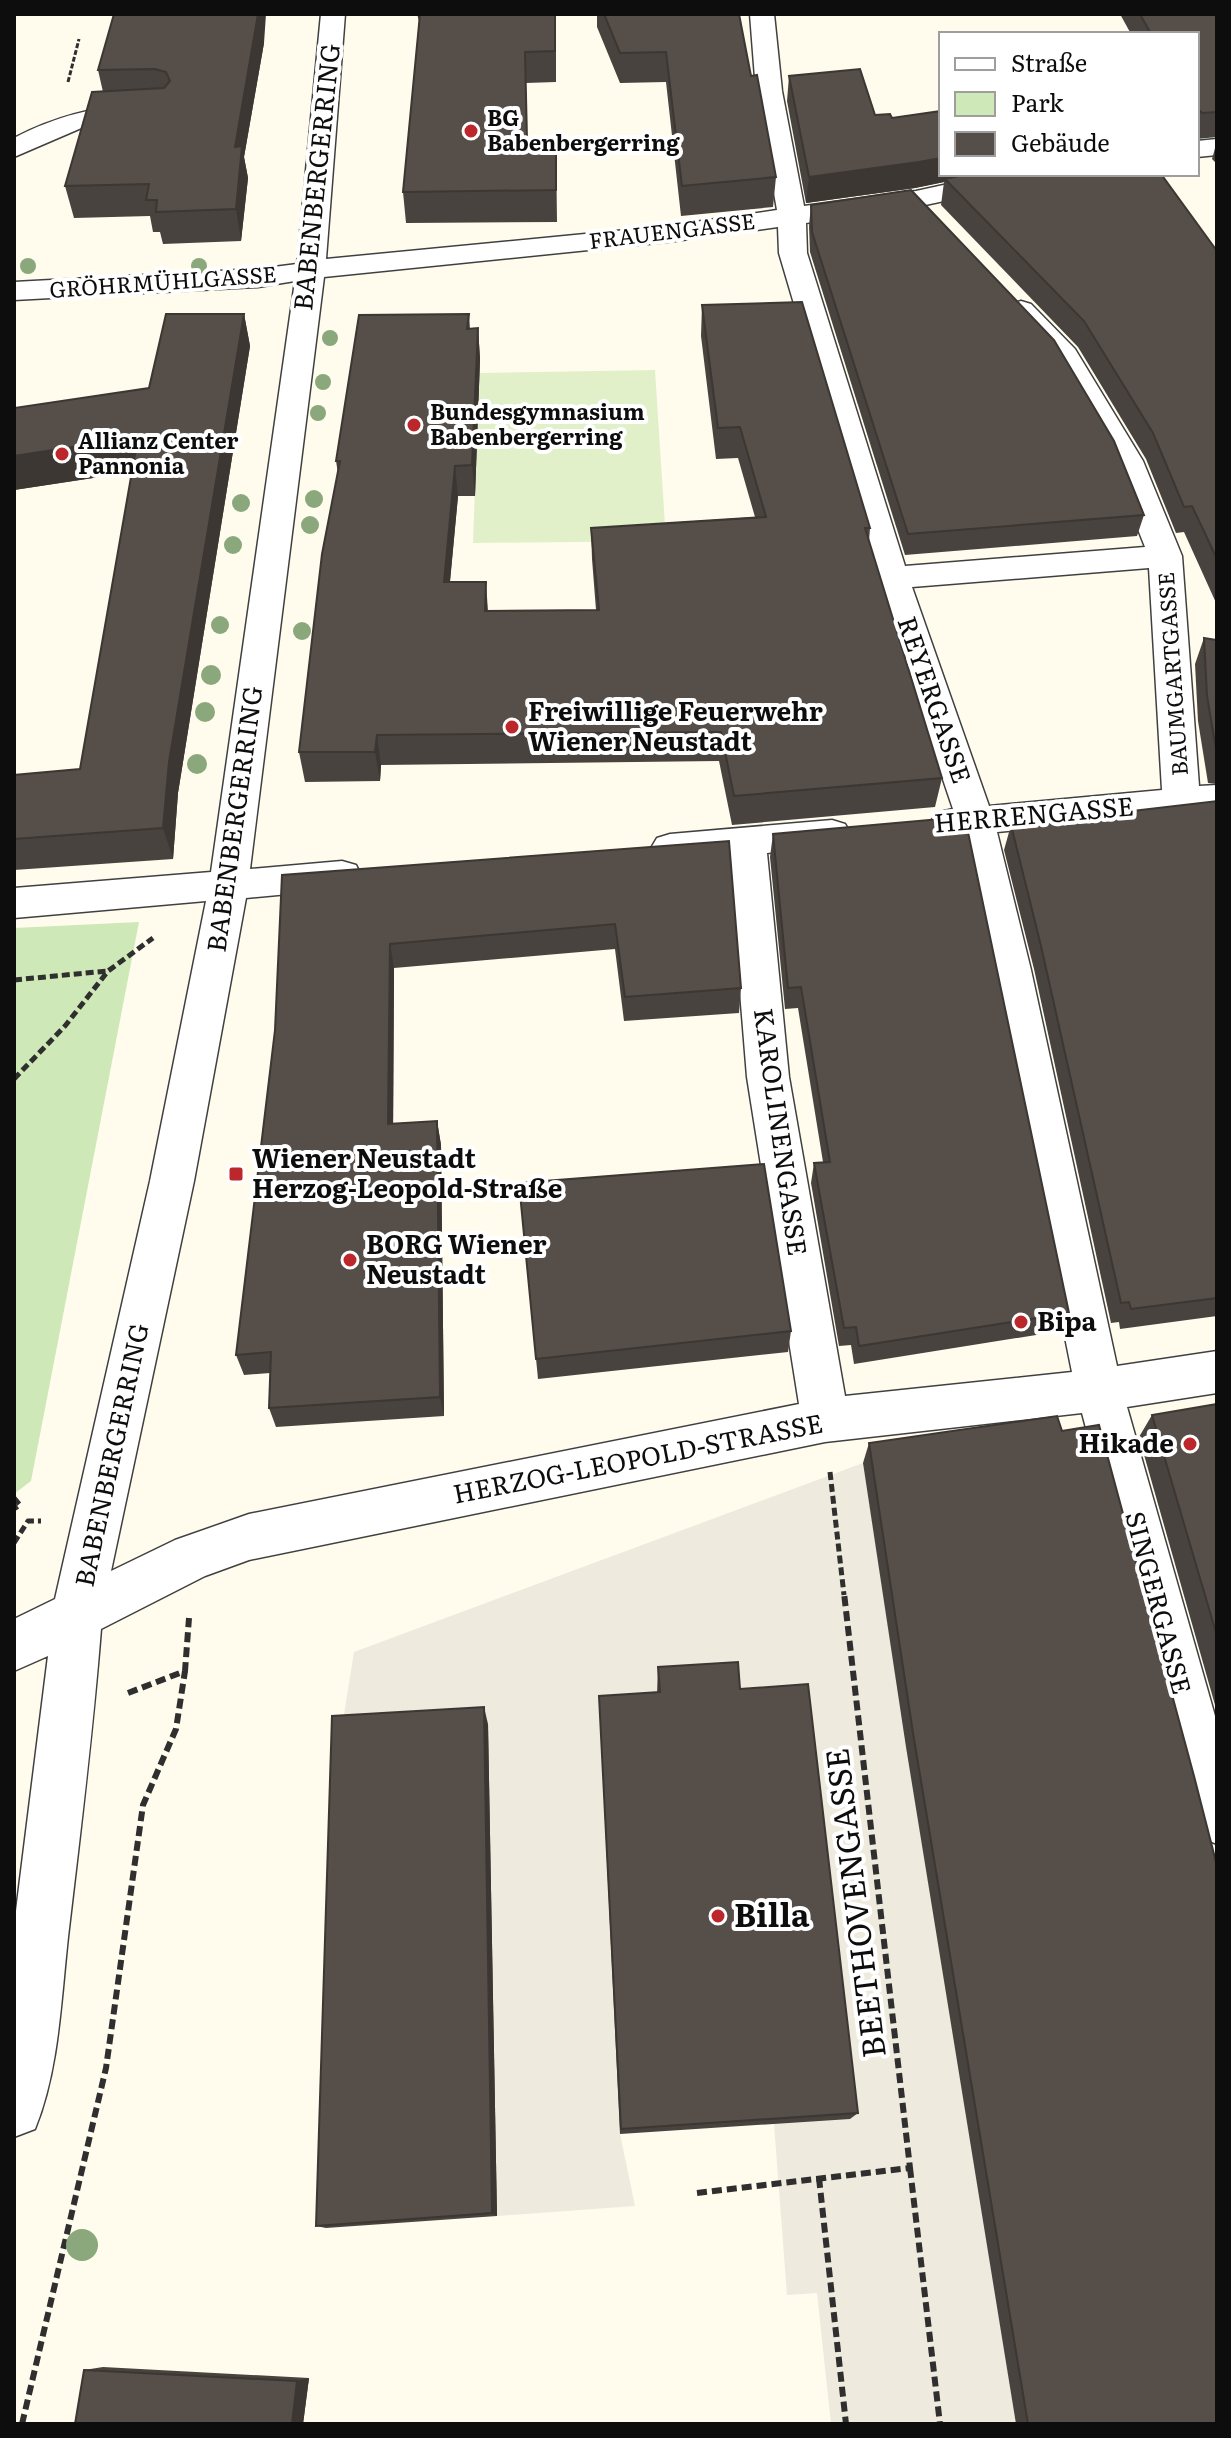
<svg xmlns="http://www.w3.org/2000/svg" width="1231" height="2438" viewBox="0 0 1231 2438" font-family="Literata,serif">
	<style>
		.green { fill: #cfe8b7 }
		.pitch { fill: #e1f0c9 }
		.plaza { fill: #eeeadd }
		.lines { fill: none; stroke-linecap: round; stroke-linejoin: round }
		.minor-casing { stroke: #404040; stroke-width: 3 }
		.path-far2 { stroke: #2f2f2f; stroke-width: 3; stroke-dasharray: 5 2; stroke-linecap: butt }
		.path-far1 { stroke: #2f2f2f; stroke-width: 5; stroke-dasharray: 8 4; stroke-linecap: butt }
		.path { stroke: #2f2f2f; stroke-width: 6; stroke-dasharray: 10 5; stroke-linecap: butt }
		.minor { fill: #fff; fill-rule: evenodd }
		.tree { fill: #8aa87b }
		.wall { fill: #49433f }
		.shaded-wall { fill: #3c3733 }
		.building { fill: #554e49; stroke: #3c3733; stroke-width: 2 }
		.poi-dot { fill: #bb272a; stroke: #fff; stroke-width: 3 }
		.labels { text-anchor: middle; stroke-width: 8; stroke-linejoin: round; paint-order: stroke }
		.far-poi-label { font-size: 22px; font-weight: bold; fill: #0d0d0d; stroke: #fff; text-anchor: start }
		.far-street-label { font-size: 22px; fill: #0d0d0d; stroke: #fff }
		.street-label { font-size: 26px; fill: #0d0d0d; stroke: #fff }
		.poi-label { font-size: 26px; font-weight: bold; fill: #0d0d0d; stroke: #fff; text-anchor: start }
		.near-street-label { font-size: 32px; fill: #0d0d0d; stroke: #fff }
		.near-poi-label { font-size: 32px; font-weight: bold; fill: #0d0d0d; stroke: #fff; text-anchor: start }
	</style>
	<rect width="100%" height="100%" fill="#fffced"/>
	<polygon class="green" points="139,922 31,1481 14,1494 14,928"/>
	<polygon class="pitch" points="655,370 666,541 473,543 479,373"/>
	<polygon class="plaza" points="863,1463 1016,2424 831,2424 817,2293 787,2295 774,2124 657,1685 658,1710 620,2134 635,2206 497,2216 488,1724 341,1733 354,1652"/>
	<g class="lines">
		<g class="minor-casing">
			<g id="minor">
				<path d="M321,14H345L326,259L667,226L777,210L756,91L750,14H774L782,91L804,206L916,191L994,174H1046L1042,180L916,207L806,223L807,253L905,566L1145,547L1111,461L1052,360L1006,310L1011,304L1021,301L1031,304L1075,349L1143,461L1182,556L1199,786L1217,785V811L997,832L1031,970L1117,1366L1217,1351V1393L1127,1407L1217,1723V1844L1198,1836L1190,1817L1082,1413L825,1442L249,1560L205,1576L101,1629C93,1732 80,1835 68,1937C61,2000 59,2070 35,2129L14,2137V1927L48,1656L14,1671V1619L55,1599L150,1181L206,901L14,918V888L211,872L295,281L258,287L14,300V282L258,269L297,264ZM778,227L779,253L875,578L953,809L936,813L930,823L936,833L949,837L961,836L991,970L1072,1372L845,1396L789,1077L767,853L845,844L851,834L845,824L832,820L670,834L657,838L651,848L657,858L670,862L729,857L747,1077L799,1404L249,1514L175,1540L111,1571L194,1181L246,898L342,889L356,885L361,875L356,865L342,861L250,869L324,277L667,242ZM1149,568L1162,790L989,806L912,587Z"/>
				<path d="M144,103L153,105L157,111L153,117L86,126L14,157V138C56,116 97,106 144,103Z"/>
				<polygon points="1217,139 1217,155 1197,157 1197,141"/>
			</g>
		</g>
		<polyline class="path-far2" points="68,82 79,39"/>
		<g class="path-far1">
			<polyline points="14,980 107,971"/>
			<polyline points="14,1079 65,1026 108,971 153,938"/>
			<polyline points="830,1472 844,1595"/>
			<polyline points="14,1498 20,1505 14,1509"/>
			<polyline points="14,1543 28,1521 41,1521"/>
		</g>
		<g class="path">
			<polyline points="128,1693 185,1671 189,1618"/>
			<polyline points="910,2168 940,2424"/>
			<polyline points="819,2178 846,2424"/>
			<polyline points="697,2193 910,2168 844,1593"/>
			<polyline points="22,2424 106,2068 143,1805 176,1729 185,1671"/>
		</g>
		<use href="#minor" class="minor"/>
	</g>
	<g class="tree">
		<circle cx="28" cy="266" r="8"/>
		<circle cx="199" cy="266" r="8"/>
		<circle cx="330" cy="338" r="8"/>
		<circle cx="323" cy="382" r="8"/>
		<circle cx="318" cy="413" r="8"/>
		<circle cx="314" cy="499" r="9"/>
		<circle cx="241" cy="503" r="9"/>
		<circle cx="310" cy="525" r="9"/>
		<circle cx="233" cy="545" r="9"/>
		<circle cx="220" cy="625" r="9"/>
		<circle cx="302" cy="631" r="9"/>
		<circle cx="211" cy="675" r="10"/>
		<circle cx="205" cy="712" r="10"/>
		<circle cx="197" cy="764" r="10"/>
		<circle cx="82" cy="2245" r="16"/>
	</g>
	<g class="wall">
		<polygon points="417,14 556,14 556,82 526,83 527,140 556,139 557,222 406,223 403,192 419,21"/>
		<polygon points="597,14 739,14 751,76 776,177 773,207 681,216 666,82 620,83 597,27"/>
		<polygon points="1120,14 1217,14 1217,137 1197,139 1197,34 1131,34"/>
		<polygon points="264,43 244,157 248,178 241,241 163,244 160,232 153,232 150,216 74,218 65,186 103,92 98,70"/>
		<polygon points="789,76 875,115 892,118 941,174 1217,251 1217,605 1184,532 1176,533 1146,459 1078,347 941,205 944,182 915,188 806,203 787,101"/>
		<polygon points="1217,141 1217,164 1212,159"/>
		<polygon points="811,205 1144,515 1137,536 905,555 810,252 809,226"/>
		<polygon points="702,305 870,528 869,541 942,778 935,807 732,825 719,761 381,765 380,781 305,782 299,752 338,474 336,461 469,314 470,329 478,328 480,359 475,496 458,496 450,582 488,611 596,610 592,559 591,528 755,517 738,458 716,459 701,336"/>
		<polygon points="244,314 250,346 178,793 173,859 14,870 14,775 80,769 132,472 14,490 14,408 149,388"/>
		<polygon points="1204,638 1217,640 1217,784 1208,783 1198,721 1195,664"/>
		<polygon points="1217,801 1217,1316 1120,1329 1119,1322 1111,1323 1034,969 1004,850 1011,825"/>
		<polygon points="773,834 1069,1313 1061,1331 854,1364 851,1345 839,1346 811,1183 814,1163 823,1162 798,1008 785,1009 770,857"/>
		<polygon points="729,841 741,988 739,1013 624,1021 615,949 394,968 393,1124 437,1121 441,1145 444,1416 276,1427 269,1408 270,1373 244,1375 236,1355 275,1030 282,875"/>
		<polygon points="519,1183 791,1331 788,1352 538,1379"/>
		<polygon points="1217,1404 1217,1712 1139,1437 1152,1415"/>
		<polygon points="869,1443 1217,2424 1016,2424 906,1747 863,1463"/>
		<polygon points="658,1667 740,1689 858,2113 850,2119 620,2134 599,1696 657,1693"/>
		<polygon points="488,1724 497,2216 326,2228 316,2226"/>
		<polygon points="103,2367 309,2378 303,2424 75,2424 84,2370"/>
	</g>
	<g class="shaded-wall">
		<polygon points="258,14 266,14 264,43 244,157 248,178 241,241 236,209 235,147"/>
		<polygon points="941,158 941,174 980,174 945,179 944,182 915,188 806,203 809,177"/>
		<polygon points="244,314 250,346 178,793 173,859 163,828 169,762"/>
		<polygon points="478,328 480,359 475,496 472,465"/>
		<polygon points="138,437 146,470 14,490 14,456"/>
		<polygon points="455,466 458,496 447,612 444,582"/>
		<polygon points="486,582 488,612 485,611"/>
		<polygon points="377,735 381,765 380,781 375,752"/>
		<polygon points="390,944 394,968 393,1147 388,1124"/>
		<polygon points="437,1121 441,1145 444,1416 440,1397"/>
		<polygon points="484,1707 488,1724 497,2216 492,2213"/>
		<polygon points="309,2378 303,2424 292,2424 297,2381"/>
	</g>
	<g class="building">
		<polygon points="114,14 258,14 235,147 242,146 236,209 156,212 157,200 146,200 149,184 65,186 92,92 164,88 170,81 166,72 155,69 98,70"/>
		<polygon points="420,14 555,14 555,51 525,52 527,140 556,139 556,190 403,192"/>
		<polygon points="604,14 739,14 751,76 757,75 776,177 682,186 666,52 620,53"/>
		<polygon points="1140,14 1217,14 1217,112 1202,113 1197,108 1197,34 1151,34"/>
		<polygon points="860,69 875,115 890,114 892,118 941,111 941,158 919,162 809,177 789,76"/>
		<polygon points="969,174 1161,174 1217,251 1217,559 1192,506 1184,507 1153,433 1084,321 945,179"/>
		<polygon points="911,190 1054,340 1114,441 1144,515 908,534 812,232 811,205"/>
		<polygon points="802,302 870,528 865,528 942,778 734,796 721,732 377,735 375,752 299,752 322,554 340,461 336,461 359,315 469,314 467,329 478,328 472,465 455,466 444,582 486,582 485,611 599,610 591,528 766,517 740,427 718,428 702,305"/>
		<polygon points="166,314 244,314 169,762 163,828 14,839 14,775 80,769 138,437 14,456 14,408 149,388"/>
		<polygon points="1204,638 1217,640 1217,755 1207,696"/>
		<polygon points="1217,801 1217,1298 1131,1309 1129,1302 1121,1303 1041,946 1011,825"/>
		<polygon points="951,818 955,833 968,832 1069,1313 859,1346 856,1327 844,1328 814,1163 830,1162 801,987 788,988 773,834"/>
		<polygon points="729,841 741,988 625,997 615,924 390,944 388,1124 437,1121 440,1397 269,1408 271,1352 236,1355 275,1030 282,875"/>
		<polygon points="764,1164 791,1331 536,1359 519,1183"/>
		<polygon points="1217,1404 1217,1636 1152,1415"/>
		<polygon points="1057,1416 1062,1431 1099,1425 1194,1776 1217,1866 1217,2424 1028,2424 913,1733 869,1443"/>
		<polygon points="738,1662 740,1689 808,1684 858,2113 621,2129 599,1696 660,1692 658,1667"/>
		<polygon points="484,1707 492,2213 316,2226 332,1716"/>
		<polygon points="84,2370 297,2381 292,2424 75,2424"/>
	</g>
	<g class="poi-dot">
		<circle cx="471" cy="131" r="8"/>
		<circle cx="414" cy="425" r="8"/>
		<circle cx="62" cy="454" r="8"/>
		<circle cx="512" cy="727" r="8"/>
		<rect x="228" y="1166" width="16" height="16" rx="4"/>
		<circle cx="350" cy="1260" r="8"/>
		<circle cx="1021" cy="1322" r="8"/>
		<circle cx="1190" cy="1444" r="8"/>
		<circle cx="718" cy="1916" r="8"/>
	</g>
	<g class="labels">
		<g class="far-poi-label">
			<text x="487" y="126">BG<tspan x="487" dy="25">Babenbergerring</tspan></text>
			<text x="430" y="420">Bundesgymnasium<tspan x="430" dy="25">Babenbergerring</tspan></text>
			<text x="78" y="449">Allianz Center<tspan x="78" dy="25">Pannonia</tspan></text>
		</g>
		<g class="far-street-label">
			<text transform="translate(672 231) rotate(-7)" y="8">FRAUENGASSE</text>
			<text transform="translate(163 282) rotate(-4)" y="8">GRÖHRMÜHLGASSE</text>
			<text transform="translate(1173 674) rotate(-94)" y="8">BAUMGARTGASSE</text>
		</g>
		<g class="street-label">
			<text transform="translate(317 177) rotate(-84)" y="9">BABENBERGERRING</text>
			<text transform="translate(934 700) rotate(71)" y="9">REYERGASSE</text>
			<text transform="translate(1034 815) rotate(-5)" y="9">HERRENGASSE</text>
			<text transform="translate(235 819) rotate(-82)" y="9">BABENBERGERRING</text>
			<text transform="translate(780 1132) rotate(82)" y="9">KAROLINENGASSE</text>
			<text transform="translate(112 1455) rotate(-78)" y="9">BABENBERGERRING</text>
			<text transform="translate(638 1459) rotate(-11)" y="9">HERZOG-LEOPOLD-STRASSE</text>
			<text transform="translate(1158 1603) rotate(75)" y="9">SINGERGASSE</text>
		</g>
		<g class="poi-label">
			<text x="528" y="721">Freiwillige Feuerwehr<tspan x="528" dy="30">Wiener Neustadt</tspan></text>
			<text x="252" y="1168">Wiener Neustadt<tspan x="252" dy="30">Herzog-Leopold-Straße</tspan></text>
			<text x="366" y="1254">BORG Wiener<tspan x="366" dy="30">Neustadt</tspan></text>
			<text x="1037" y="1331">Bipa</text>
			<text x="1174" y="1453" text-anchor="end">Hikade</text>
		</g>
		<g class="near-street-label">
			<text transform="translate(856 1903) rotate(-97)" y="11">BEETHOVENGASSE</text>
		</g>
		<g class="near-poi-label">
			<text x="734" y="1927">Billa</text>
		</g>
	</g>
	<rect width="1231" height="2438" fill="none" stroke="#0d0d0d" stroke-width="32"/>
	<rect x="939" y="32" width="260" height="144" fill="#ffffff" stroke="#9e9e9e" stroke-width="2"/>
	<rect x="955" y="58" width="40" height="12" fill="#ffffff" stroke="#9e9e9e" stroke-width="2"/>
	<text x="1011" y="72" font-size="24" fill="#0d0d0d">Straße</text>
	<rect x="955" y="92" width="40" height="24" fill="#cfe8b7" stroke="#9e9e9e" stroke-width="2"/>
	<text x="1011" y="112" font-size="24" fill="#0d0d0d">Park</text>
	<rect x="955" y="132" width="40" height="24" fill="#554e49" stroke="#9e9e9e" stroke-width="2"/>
	<text x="1011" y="152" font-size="24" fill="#0d0d0d">Gebäude</text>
</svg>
